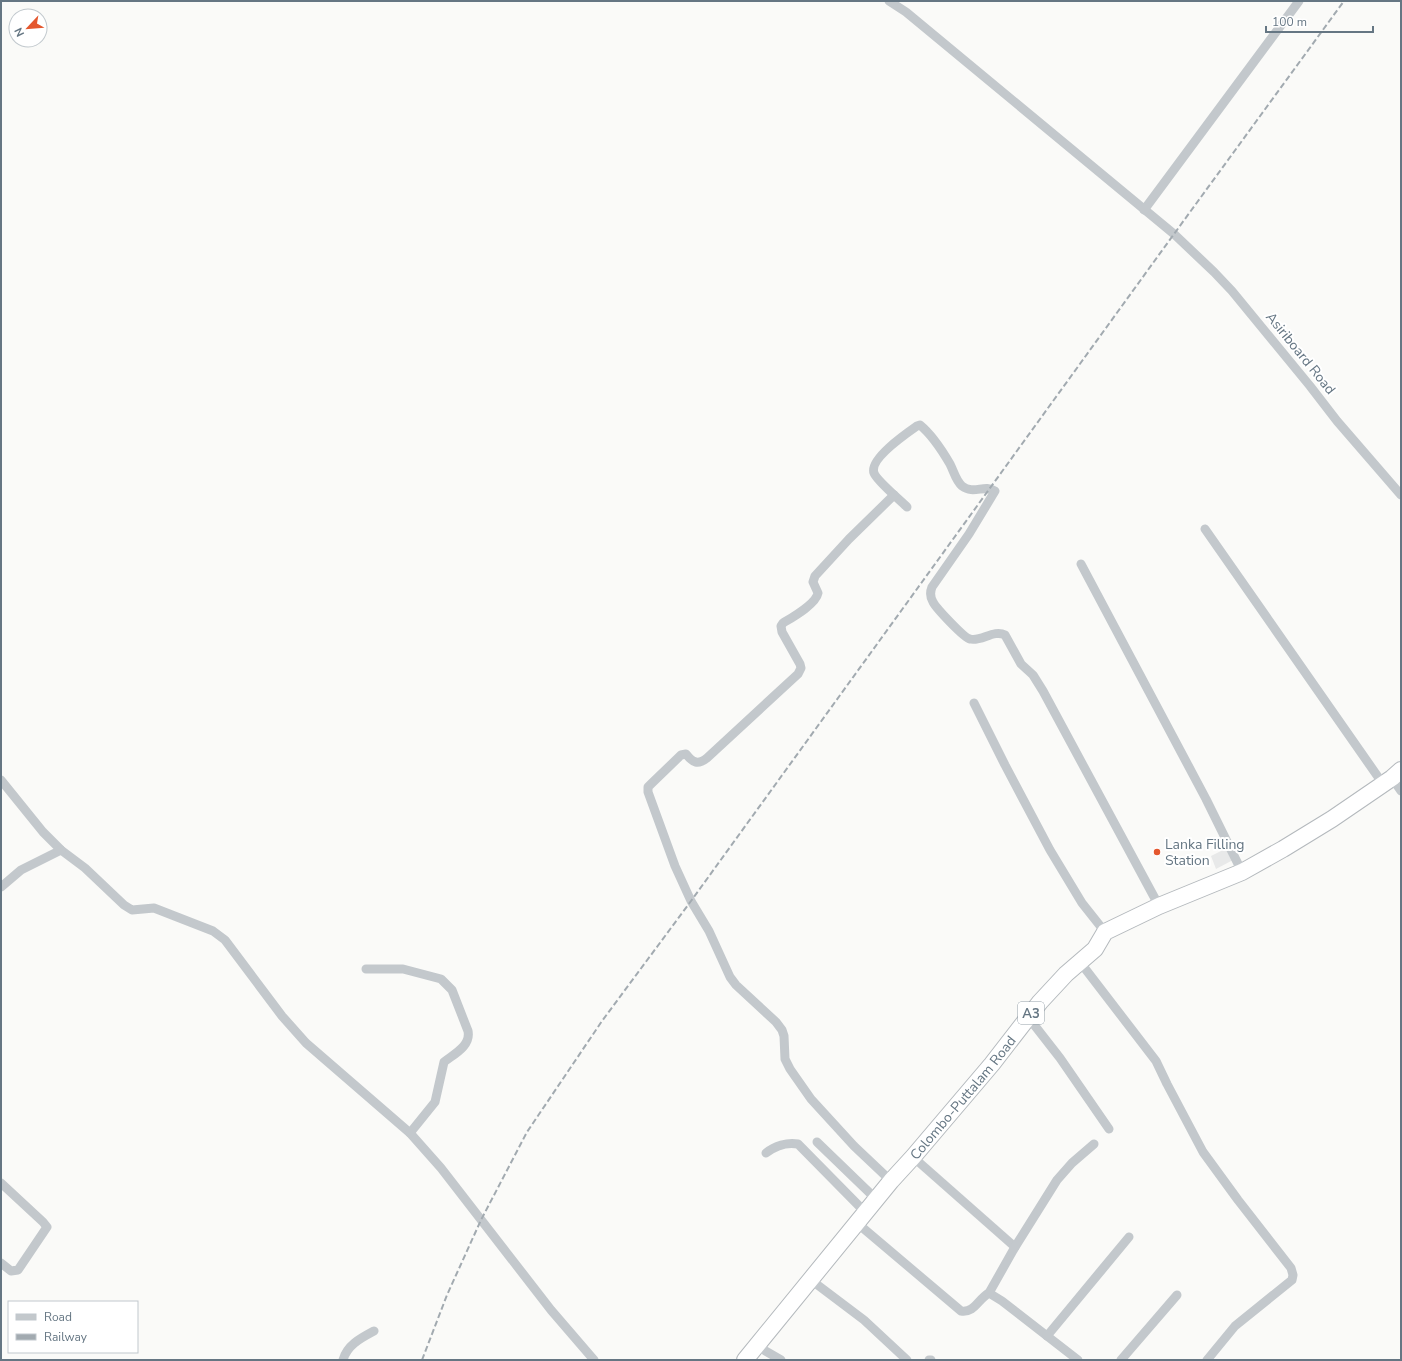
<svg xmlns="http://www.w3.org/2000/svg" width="1402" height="1361" viewBox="0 0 1402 1361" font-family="'Nunito Sans',sans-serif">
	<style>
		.built { fill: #e8e9e9 }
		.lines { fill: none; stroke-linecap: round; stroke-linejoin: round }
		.highway-casing { stroke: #b4b9bd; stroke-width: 18 }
		.street { stroke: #c3c8cc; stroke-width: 9 }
		.highway { stroke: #fff; stroke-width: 16 }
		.rail { stroke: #a2aab0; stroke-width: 2; stroke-dasharray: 6 3; stroke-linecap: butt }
		.poi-dot { fill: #e4572e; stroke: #fff; stroke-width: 1.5 }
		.labels { text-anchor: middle; stroke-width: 4; stroke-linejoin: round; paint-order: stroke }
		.shield { fill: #fff; stroke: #939fa8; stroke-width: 1 }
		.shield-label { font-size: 13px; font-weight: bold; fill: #657683 }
		.street-label { font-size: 14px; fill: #657683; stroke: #fff }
		.poi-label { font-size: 14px; fill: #657683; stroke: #fff; text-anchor: start }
	</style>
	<rect width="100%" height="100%" fill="#fafaf8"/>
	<polygon class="built" points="1227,848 1233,860 1216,869 1211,856"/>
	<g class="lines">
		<g class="highway-casing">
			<g id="highway">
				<path id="s1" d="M745,1360L891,1181L913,1157L992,1064L1040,1002L1066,974L1095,949L1105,932L1159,906L1242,872L1283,849L1332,819L1392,778L1401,770"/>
			</g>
		</g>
		<g class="street">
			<polyline points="889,1 906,12 1174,234 1214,272 1232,291 1310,386 1337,421 1401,495"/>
			<polyline points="1144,210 1299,1"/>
			<path d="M907,507C900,500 876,480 874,473C869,459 907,433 917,426L920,425C931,434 943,452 950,464C954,472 956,481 962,486C974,495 984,484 995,491L969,534L932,587C930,592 930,597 933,602C936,608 964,638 970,639C981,642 994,629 1005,635L1021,664L1033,675L1043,691L1159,906"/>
			<polyline points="1205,529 1383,784"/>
			<polyline points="1081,564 1206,799 1242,872"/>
			<polyline points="974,703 1005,765 1050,850 1082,903 1105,932"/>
			<polyline points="1392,778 1401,791"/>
			<polyline points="1,780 43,832 61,850 85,868 124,905 132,910 154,908 213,931 225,940 282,1016 306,1043 410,1133 441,1168 551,1310 594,1360"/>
			<polyline points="1,887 21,870 61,850"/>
			<polyline points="1080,962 1156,1061 1167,1084 1203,1152 1238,1200 1291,1268 1293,1275 1292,1280 1235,1326 1207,1360"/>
			<path d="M366,969H403L441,979L452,990L468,1031C471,1046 454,1054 444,1062L435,1102L410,1133"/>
			<polyline points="1028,1017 1060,1058 1109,1129"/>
			<polyline points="817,1142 876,1199"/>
			<path d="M766,1153C775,1146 787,1142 798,1144L865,1212"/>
			<polyline points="913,1157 1015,1247"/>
			<path d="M891,1181L854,1146L811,1099L790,1069L785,1059L784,1036L782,1030L776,1022L736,985L730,977L709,931L691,901L675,866L648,792V787L651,784L681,755L686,754C693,763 698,765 707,758L798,674L801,668L800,664L782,632L781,626L783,623C793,617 816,604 818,593L813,582L815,576L849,539L894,495"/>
			<polyline points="1,1183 43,1222 47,1227 18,1270 11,1271 1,1263"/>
			<path d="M857,1223L961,1311C975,1313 978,1299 989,1293L1002,1301L1078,1360"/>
			<polyline points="811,1280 864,1320 907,1360"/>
			<polyline points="989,1293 1015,1247 1057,1180 1072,1163 1094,1144"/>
			<polyline points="1047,1336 1129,1237"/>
			<polyline points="757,1346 781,1360"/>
			<path d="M343,1360C347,1345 361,1338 374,1331"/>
			<polyline points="929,1360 931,1360"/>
			<polyline points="1121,1360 1177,1295"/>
		</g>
		<use href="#highway" class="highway"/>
		<polyline class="rail" points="422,1360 447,1295 481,1220 527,1132 602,1021 691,901 1174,234 1344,1"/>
	</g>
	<circle class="poi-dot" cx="1157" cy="852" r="4"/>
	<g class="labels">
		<rect class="shield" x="1018" y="1002" width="26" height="22" rx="3"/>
		<g class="shield-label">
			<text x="1031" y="1018">A3</text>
		</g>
		<g class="street-label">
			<text transform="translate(1301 353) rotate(51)" y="5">Asiriboard Road</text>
			<text dy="5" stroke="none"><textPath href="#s1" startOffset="341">Colombo-Puttalam Road</textPath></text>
		</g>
		<g class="poi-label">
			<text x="1165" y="849">Lanka Filling<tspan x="1165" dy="16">Station</tspan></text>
		</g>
	</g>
	<rect width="1402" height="1361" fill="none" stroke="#657683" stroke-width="4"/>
	<rect x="8" y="1301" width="130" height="52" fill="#ffffff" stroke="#c1c8cd"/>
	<rect x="16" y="1314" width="20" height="6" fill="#c3c8cc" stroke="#c1c8cd"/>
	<text x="44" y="1321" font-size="12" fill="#657683">Road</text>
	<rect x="16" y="1334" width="20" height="6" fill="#a2aab0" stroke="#c1c8cd"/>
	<text x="44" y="1341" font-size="12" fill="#657683">Railway</text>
	<g transform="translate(28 28) rotate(244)"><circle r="19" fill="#ffffff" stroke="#c1c8cd"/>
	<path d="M0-3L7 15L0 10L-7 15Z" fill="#e4572e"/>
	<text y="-6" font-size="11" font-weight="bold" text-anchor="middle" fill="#657683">N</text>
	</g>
	<path d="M1266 26v6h107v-6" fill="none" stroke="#657683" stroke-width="2"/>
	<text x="1272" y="26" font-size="12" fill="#657683" stroke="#ffffff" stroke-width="3" paint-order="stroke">100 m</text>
</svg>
